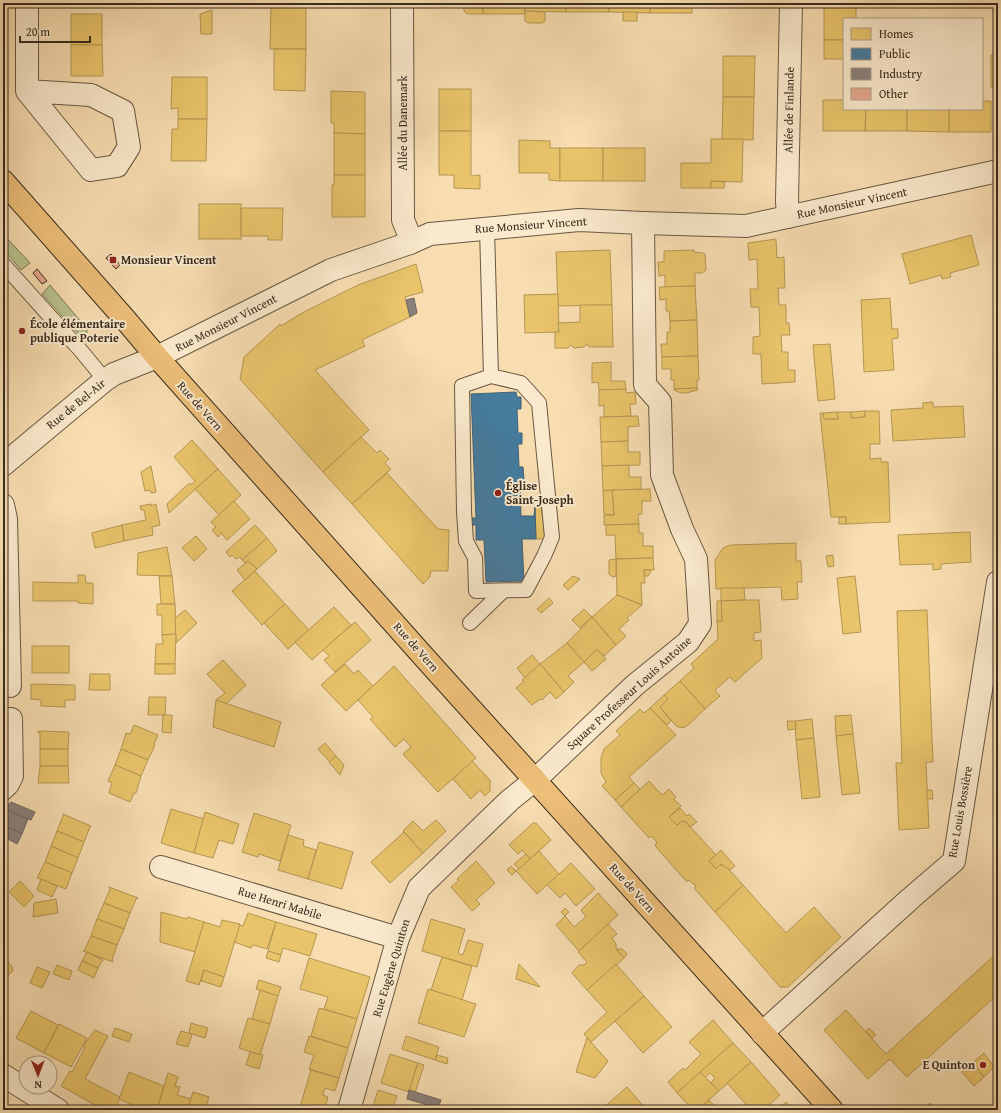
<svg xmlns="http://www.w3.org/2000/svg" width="1001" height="1113" viewBox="0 0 1001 1113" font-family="'Gentium Book Plus',serif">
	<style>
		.green { fill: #b9c28d; stroke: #787656 }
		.homes { fill: #e9c46a; stroke: #b49653 }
		.public { fill: #457b9d; stroke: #416377 }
		.industry { fill: #8a817c; stroke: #716760 }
		.building { fill: #e5a78e; stroke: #382b1e }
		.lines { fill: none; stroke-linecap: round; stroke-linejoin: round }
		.lane-casing { stroke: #685842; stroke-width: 16 }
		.street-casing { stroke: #685842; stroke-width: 24 }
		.primary-casing { stroke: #382b1e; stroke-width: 24 }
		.lane { stroke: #fae9cc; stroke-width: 14 }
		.street { stroke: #fae9cc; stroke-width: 22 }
		.primary { stroke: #ecbe78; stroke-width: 22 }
		.poi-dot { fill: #8f2418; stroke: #fae9cc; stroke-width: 1.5 }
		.labels { text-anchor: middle; stroke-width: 4; stroke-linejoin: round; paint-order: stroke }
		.street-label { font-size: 12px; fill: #382b1e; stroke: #fae9cc }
		.poi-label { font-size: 12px; font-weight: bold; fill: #382b1e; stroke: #fae9cc; text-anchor: start }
	</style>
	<rect width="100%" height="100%" fill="#f7ddb0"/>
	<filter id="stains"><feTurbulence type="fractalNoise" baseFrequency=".005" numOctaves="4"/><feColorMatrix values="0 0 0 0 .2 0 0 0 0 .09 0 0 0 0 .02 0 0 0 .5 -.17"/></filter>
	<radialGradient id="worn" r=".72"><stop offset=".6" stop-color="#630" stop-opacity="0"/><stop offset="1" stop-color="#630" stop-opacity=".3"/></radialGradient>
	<g class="green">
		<polygon points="3,234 30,263 21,270 3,249"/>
		<polygon points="50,285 87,329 86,342 42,294"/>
	</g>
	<g class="homes">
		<polygon points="328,3 359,3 359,7 327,7"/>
		<polygon points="464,3 483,3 483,14 467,14 464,11"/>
		<rect x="483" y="3" width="42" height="11"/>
		<polygon points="525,3 566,3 566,12 525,11"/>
		<rect x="566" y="3" width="43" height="9"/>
		<polygon points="609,3 650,3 650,13 609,12"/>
		<rect x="650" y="3" width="42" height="10"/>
		<polygon points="824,3 856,3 856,19 844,19 844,40 824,40"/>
		<polygon points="271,6 306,7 306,49 270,49"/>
		<polygon points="212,10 212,34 201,34 200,14"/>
		<polygon points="525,11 545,12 545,21 542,23 528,23 525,21"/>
		<rect x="623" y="12" width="14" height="9"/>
		<rect x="71" y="14" width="31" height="31"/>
		<rect x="824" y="40" width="20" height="19"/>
		<polygon points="71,45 102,45 103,76 71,76"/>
		<polygon points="274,49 306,49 305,91 274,90"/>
		<rect x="991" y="55" width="7" height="32"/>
		<polygon points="723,56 755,56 754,97 723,97"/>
		<polygon points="172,77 207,77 207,119 178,119 178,108 171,109"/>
		<rect x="439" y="89" width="32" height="42"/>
		<polygon points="331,91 365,92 365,134 334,133 334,123 331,123"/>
		<polygon points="723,97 754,97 753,140 722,139"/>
		<polygon points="823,100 844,100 844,109 866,109 865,131 823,131"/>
		<polygon points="982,101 991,101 991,132 949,132 949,109 982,109"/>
		<polygon points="866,109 907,109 907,131 865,131"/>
		<polygon points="907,109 949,109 949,132 907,131"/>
		<polygon points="178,119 207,119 206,161 171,161 172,129 178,129"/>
		<polygon points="439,131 471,131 471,176 480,175 480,189 454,188 454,175 439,175"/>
		<polygon points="334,133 365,134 365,175 334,175"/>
		<polygon points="711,139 743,139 742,182 711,181 711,188 681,188 681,163 711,163"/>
		<polygon points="519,140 550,141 550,148 560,148 560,181 549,180 549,173 519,173"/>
		<rect x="560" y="148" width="43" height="33"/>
		<rect x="603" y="148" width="42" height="33"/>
		<polygon points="334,175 365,175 365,217 332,217 332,185 334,185"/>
		<polygon points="711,181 725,182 724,188 711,188"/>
		<rect x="199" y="204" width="42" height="35"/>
		<polygon points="241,208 283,208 282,240 268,240 268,236 241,236"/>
		<polygon points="971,235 979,265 950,273 951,277 942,279 941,275 910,284 902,254"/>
		<polygon points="776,239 777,258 784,257 785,288 778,288 779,305 786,305 786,323 789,323 790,335 781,335 782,352 788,352 788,370 795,370 795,382 762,384 761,354 753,354 753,337 760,336 759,307 751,307 750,289 758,289 757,259 749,260 748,243"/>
		<polygon points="610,250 612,305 558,306 556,252"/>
		<polygon points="694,250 694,252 703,253 705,254 706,270 702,273 695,273 695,286 665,287 665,275 659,276 658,262 664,262 664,251"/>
		<polygon points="416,264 423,292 405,297 410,317 362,340 365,346 315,370 369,430 323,472 240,379 244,357 280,324 281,326 302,313 358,285"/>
		<polygon points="695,286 697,320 670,321 669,311 666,311 666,299 660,300 659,287"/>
		<polygon points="558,294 559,332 525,333 524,295"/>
		<polygon points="890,298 892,329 898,329 898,338 892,339 894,370 864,372 861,300"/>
		<polygon points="580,305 612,305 613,347 589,347 587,344 584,347 574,348 571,345 568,348 555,348 555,332 559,332 558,323 580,322"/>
		<polygon points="697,320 698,356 662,357 661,344 667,344 667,332 670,332 670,321"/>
		<polygon points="830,344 835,399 818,401 813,345"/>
		<polygon points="698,356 699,380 697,380 697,388 674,389 674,380 671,380 671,369 662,369 662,357"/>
		<polygon points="611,362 611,381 625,381 626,389 599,390 598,382 592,383 592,363"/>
		<polygon points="697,388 698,390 686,393 681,393 674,390 674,389"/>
		<polygon points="626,389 626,393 635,392 636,404 630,404 631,416 604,417 604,405 599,406 599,390"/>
		<polygon points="933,402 933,407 963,406 965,437 893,441 891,410 923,408 923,403"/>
		<polygon points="865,411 865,417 851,418 851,412"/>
		<polygon points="865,411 879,411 880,444 870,444 870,459 881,458 881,462 888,462 890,522 846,524 846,517 831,517 820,413 823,413 824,419 838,419 837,412 851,412 851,418 865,417"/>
		<polygon points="837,412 838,419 824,419 823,413"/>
		<polygon points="638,416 639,426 628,427 628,441 601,442 600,417"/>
		<polygon points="361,437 377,453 380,450 389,459 385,463 391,469 352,504 323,472"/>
		<polygon points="192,440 218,469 169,513 167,504 188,484 192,484 195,481 174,457"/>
		<polygon points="628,441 628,452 640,452 640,465 602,466 601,442"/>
		<polygon points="629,465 629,477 641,477 641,489 603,491 602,466"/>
		<polygon points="151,466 156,492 151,493 150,490 145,491 141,472"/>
		<polygon points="218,469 241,495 219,515 195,489"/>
		<polygon points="387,473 438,529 449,530 448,571 431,571 430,577 423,584 352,504"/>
		<polygon points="650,489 651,501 642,501 642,514 638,514 639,524 604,525 604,515 614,515 612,490"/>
		<polygon points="612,490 614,515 604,514 603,491"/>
		<polygon points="234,501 250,519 227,540 221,533 218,537 212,530 216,527 211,522"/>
		<polygon points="151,504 151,506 156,504 160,525 152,527 153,535 124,541 122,525 146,520 144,510 141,510 140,506"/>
		<polygon points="541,506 542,515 544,515 545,539 536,539 535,507"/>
		<rect x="839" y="517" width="7" height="7"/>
		<polygon points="639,524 639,533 643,533 643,546 653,546 653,558 616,559 615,535 606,535 606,525"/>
		<polygon points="122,525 124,541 95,548 92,533"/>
		<polygon points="255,525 267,538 242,560 240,557 236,559 232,555 230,557 226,552"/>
		<polygon points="970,532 971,562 941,564 941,569 933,570 933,564 900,565 898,535"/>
		<polygon points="196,536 207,549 194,561 182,548"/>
		<polygon points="267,538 277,551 257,569 248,561 245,563 242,560"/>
		<polygon points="796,543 796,561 801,561 802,582 797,582 798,599 782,600 781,587 716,589 715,560 723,548 730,545"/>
		<polygon points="167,547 172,576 137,575 138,553"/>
		<polygon points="833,555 834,566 828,567 826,556"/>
		<polygon points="653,558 654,570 644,570 645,583 641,583 642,605 617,595 616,559"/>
		<polygon points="616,559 616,576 613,577 609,574 609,560"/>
		<polygon points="248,561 257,569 245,580 237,570"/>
		<polygon points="644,570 651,570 650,573 648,576 645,576"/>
		<polygon points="255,571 285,604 262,625 232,591"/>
		<polygon points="78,575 85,575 86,583 93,583 93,604 78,603 78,601 33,601 33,582 78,583"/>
		<polygon points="159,576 172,576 175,604 161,604"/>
		<polygon points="573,576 580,579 568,590 563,585"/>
		<polygon points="855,576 861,632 843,634 837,578"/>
		<polygon points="721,588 744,588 745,600 721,601"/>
		<polygon points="617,595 642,605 627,618 629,620 619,629 626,636 616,645 592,617"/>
		<polygon points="549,598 553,603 541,613 537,609"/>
		<polygon points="745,600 759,600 761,632 754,633 754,641 761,640 762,658 735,682 730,677 715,690 720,696 705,709 680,681 694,668 691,664 718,639 717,621 722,621 721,601"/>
		<polygon points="717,601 721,601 722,621 717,621"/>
		<polygon points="157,604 175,604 176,634 162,635 162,615 157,615"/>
		<polygon points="285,604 309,630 288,649 264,623"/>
		<polygon points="334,607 351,625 312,660 295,642"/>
		<polygon points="584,609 592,617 580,628 572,620"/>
		<polygon points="185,610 197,623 176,643 175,618"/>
		<polygon points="927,610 933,762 926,762 929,828 899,830 896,763 902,763 897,611"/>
		<polygon points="592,617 616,645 604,656 597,649 584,662 567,643"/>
		<polygon points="355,622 371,640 335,672 324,660 329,656 323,650"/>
		<polygon points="176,634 175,664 155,664 156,644 163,644 162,635"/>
		<polygon points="567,643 584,662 568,676 574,682 564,692 540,664"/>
		<rect x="32" y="646" width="37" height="27"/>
		<polygon points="597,649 606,659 592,671 584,662"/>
		<polygon points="532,655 540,664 525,678 517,668"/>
		<polygon points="223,660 246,685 226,704 216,700 225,693 207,674"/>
		<rect x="155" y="664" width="20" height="10"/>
		<polygon points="345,664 354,674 358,670 373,686 346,711 321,685"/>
		<polygon points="540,664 564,692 556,699 550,692 542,700 540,699 532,705 516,688 524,681 522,680"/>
		<polygon points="394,666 476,758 438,792 403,754 411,747 404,739 395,747 370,719 373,717 358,700"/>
		<polygon points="90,674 110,674 110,690 89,690"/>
		<polygon points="680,681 705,709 687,726 682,728 676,726 660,707 668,699 664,695"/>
		<polygon points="31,684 75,685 75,700 65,700 65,707 41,706 41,700 31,699"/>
		<polygon points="664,695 668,699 660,707 671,721 667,725 650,708"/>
		<polygon points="149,697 166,697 165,715 148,715"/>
		<polygon points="216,700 281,722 274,747 213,727"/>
		<polygon points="650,708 676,735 629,777 634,783 615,800 602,786 606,782 601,773 601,758 604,749 620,735 616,731 640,709 644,713"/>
		<polygon points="163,715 172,715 171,733 162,732"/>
		<polygon points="851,715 853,734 836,736 835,716"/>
		<polygon points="812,719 814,738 796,740 795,721"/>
		<polygon points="787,721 795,721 796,729 788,730"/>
		<polygon points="134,725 158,735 154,744 155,745 148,760 121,749 126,733 130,734"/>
		<polygon points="38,731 69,732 68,749 40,749 40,733 38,733"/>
		<polygon points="853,734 860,793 842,795 836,736"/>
		<polygon points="814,738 820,797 802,799 796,740"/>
		<polygon points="325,743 336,756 330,762 318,749"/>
		<rect x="40" y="749" width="28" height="17"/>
		<polygon points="121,749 148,760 141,776 115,765"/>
		<polygon points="336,756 344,765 340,775 329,762"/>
		<polygon points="472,761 490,780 490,791 485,796 480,790 471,799 453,779"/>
		<polygon points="115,765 141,776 136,793 134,793 130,802 109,793 112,783 108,781"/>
		<polygon points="40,766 68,766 69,783 38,783"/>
		<polygon points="649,781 662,795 669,789 676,797 674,799 681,806 669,817 677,825 682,821 686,822 716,855 709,861 716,869 720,865 725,865 743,885 715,912 694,888 696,886 689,880 687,882 656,847 655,845 657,842 651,836 649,838 621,807"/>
		<polygon points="634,783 640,789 621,807 615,800"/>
		<polygon points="927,790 932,790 933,799 927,799"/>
		<polygon points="680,808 687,816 689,814 697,822 690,827 686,822 682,821 677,825 669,817"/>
		<polygon points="171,809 204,819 194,853 161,843"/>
		<polygon points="205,812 239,824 233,844 219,840 213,858 194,853"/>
		<polygon points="254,813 291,825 280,861 259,854 258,857 242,852"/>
		<polygon points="63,814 91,826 90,827 84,842 57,831 63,816"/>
		<polygon points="436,820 446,831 423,853 403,831 413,821 423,831"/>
		<polygon points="533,823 536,823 551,840 530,859 522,850 518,854 509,845"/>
		<polygon points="57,831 84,842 78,858 51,846"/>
		<polygon points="404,832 423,853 390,883 371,862"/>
		<polygon points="288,835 304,840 303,846 316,850 308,879 278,870"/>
		<polygon points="319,842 353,852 342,889 308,879"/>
		<polygon points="51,846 78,858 72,873 45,862"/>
		<polygon points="721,850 735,866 730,870 723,865 720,865 716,869 709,861"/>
		<polygon points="539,851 559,874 537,894 516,871"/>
		<polygon points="526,854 530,859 519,869 514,864"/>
		<polygon points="476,861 495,883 476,900 480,904 472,911 451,887 459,880 457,879"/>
		<polygon points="45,862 72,873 66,889 37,878"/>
		<polygon points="571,863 595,889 576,906 565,893 560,898 547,885"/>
		<polygon points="511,866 516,871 512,875 507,870"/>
		<polygon points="3,867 8,872 3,877"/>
		<polygon points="41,879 57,886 52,897 37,890"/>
		<polygon points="20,881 34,896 24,907 9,892"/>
		<polygon points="743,885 786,933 814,907 841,937 788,987 780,987 715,912"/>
		<polygon points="109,887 138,898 136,899 130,913 104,903 110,889"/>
		<polygon points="598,893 618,915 579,951 556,925 565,916 574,927 586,917 581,910"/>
		<polygon points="56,899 58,913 33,917 34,903"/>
		<polygon points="104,903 130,913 124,929 97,919"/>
		<polygon points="565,908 569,912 565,916 561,912"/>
		<polygon points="161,912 187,919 188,917 204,922 195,952 160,942"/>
		<polygon points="248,913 276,922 267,949 253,945 251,948 234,942 239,925 243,926"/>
		<polygon points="97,919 124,929 117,945 91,936"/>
		<polygon points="431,919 465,929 458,953 463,955 468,940 483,944 477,967 422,951"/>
		<polygon points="222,920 240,924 224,977 204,970 199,985 186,981 204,922 220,927"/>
		<polygon points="276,922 317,934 310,956 283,948 281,955 268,951"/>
		<polygon points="608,924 617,934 612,938 616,944 616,949 624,958 587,990 572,973 579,965 584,965 587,962 578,952"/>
		<polygon points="91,936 117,945 112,960 113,962 83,951 85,949"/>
		<polygon points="616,949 622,949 627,954 624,958"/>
		<polygon points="268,951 281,955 279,962 266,958"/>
		<polygon points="87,952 103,960 98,968 82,961"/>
		<polygon points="998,952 998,994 907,1077 890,1059 868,1079 824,1030 846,1010 886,1054"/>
		<polygon points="3,957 12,966 13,971 5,978 3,978"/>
		<polygon points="442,957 472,966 462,1000 431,990"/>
		<polygon points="309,958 370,977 357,1019 324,1009 328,997 300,989"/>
		<polygon points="82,961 98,968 94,978 78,970"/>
		<polygon points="519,964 540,987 516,979"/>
		<polygon points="616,964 644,996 591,1042 584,1034 607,1012 587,990"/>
		<polygon points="57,965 72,971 69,980 53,974"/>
		<polygon points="37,967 50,972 42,988 30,983"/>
		<polygon points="204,970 224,977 221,987 201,981"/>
		<polygon points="259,980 281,987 278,996 256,989"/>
		<polygon points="428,989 476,1004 464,1037 418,1023"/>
		<polygon points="260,990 278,996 270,1024 252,1019"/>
		<polygon points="644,996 672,1027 643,1053 615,1021"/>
		<polygon points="319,1008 357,1019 348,1048 311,1036"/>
		<polygon points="31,1011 58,1025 44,1053 16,1038"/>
		<polygon points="248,1018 270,1024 260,1055 239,1048"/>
		<polygon points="713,1020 733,1043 677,1093 668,1082 683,1068 685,1070 701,1054 689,1042"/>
		<polygon points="191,1023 208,1028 205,1038 189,1033"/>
		<polygon points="59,1024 87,1038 71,1067 44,1053"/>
		<polygon points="115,1028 132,1034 129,1042 112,1036"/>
		<polygon points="869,1028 876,1035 872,1038 866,1031"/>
		<polygon points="95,1030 108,1036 85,1079 120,1097 115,1110 104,1110 61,1086 70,1071 72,1072 85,1047 83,1046"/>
		<polygon points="181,1031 192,1034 188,1047 176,1044"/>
		<polygon points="309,1036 348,1048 339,1078 309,1069 314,1055 304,1052"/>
		<polygon points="406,1036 439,1047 435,1060 402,1049"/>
		<polygon points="587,1038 608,1061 595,1078 576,1072"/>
		<polygon points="733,1043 751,1062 719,1091 711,1083 715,1078 710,1073 705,1078 700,1072"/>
		<polygon points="250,1052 263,1055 259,1069 246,1065"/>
		<polygon points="984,1053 994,1067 984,1077 972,1063"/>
		<polygon points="390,1054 418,1063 409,1092 381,1083"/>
		<polygon points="437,1055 448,1058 447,1064 435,1060"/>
		<polygon points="751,1062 780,1095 763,1110 751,1110 727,1083"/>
		<polygon points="418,1063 424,1065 415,1093 409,1090"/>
		<polygon points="972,1063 984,1077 974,1086 962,1072"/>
		<polygon points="311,1070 339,1078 335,1091 325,1088 323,1095 328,1097 325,1107 330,1108 330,1110 299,1110"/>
		<polygon points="129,1072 164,1086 157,1110 145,1110 119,1099"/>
		<polygon points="700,1072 719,1091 697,1110 693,1110 677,1093"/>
		<polygon points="168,1073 178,1077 175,1086 180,1087 177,1095 191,1099 187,1110 157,1110"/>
		<polygon points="627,1087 645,1108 643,1110 601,1110"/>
		<polygon points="378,1090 397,1096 392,1110 372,1110"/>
		<polygon points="193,1092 209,1097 205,1110 187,1110"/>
		<polygon points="709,1100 718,1110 697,1110"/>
		<polygon points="786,1102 793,1110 777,1110"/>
		<polygon points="930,1103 937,1110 922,1110"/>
	</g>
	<polygon class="public" points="516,392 517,397 521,397 521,409 517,409 518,433 522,433 522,444 518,444 519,467 523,467 524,479 520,479 521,516 534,516 535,507 536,539 522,539 524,581 486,582 484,540 476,540 476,525 469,525 469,518 476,518 471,394"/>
	<g class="industry">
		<polygon points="414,298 417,313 410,317 406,300"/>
		<polygon points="11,802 35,812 31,820 4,809"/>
		<polygon points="4,809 28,819 22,834 3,825 3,811"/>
		<polygon points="3,825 22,834 17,844 8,839 6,843 3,842"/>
		<polygon points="409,1090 441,1100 438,1108 407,1099"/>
	</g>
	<g class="building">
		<polygon points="111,254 120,265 116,269 106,258"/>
		<polygon points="37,269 47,281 42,284 33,273"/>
	</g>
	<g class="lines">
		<g class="lane-casing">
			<g id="lane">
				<polyline points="487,228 491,376 462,386 464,512 466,541 475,558 476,591 526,590 544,556 552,537 539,403 521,383 491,376"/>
				<polyline points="3,264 82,352 105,380"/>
				<polyline points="470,623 503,591"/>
			</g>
		</g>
		<g class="street-casing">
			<g id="street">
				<polyline points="402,3 403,220 408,232 410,243"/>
				<polyline points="27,91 91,95 123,111 129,147 117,166 91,170 27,91 27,3"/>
				<polyline points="788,217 787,201 791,3"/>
				<polyline points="3,465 105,380 114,374 157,357 331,270 410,243 430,234 579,220 643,223 746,226 998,171"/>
				<polyline points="3,505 6,519 10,686"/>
				<polyline points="3,789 8,784 12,776 11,719"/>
				<polyline points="161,867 398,938"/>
				<polyline points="762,1033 911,898 954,861 998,582"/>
				<polyline points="3,1075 58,1110"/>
				<polyline points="349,1110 398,938 419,888 510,800 535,780 635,685 688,642 700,624 696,559 682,529 662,475 660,402 645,385 643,223"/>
			</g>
		</g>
		<g class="primary-casing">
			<polyline id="primary" points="3,181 124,318 157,357 424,657 832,1110"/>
		</g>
		<use href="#lane" class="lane"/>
		<use href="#street" class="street"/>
		<use href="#primary" class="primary"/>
	</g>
	<g class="poi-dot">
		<rect x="109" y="256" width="8" height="8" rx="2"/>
		<circle cx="22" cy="331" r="4"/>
		<circle cx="498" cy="493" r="4"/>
		<circle cx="983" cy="1065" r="4"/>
	</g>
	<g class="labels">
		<g class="street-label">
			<text transform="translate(789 110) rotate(-89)" y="4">Allée de Finlande</text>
			<text transform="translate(403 123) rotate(-90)" y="4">Allée du Danemark</text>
			<text transform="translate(852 203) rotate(-12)" y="4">Rue Monsieur Vincent</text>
			<text transform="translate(531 225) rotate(-4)" y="4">Rue Monsieur Vincent</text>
			<text transform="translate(226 323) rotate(-27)" y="4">Rue Monsieur Vincent</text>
			<text transform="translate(76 404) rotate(-39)" y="4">Rue de Bel-Air</text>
			<text transform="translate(200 406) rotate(48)" y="4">Rue de Vern</text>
			<text transform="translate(416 647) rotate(48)" y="4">Rue de Vern</text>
			<text transform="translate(629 693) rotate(-42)" y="4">Square Professeur Louis Antoine</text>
			<text transform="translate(960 812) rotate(-80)" y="4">Rue Louis Bossière</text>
			<text transform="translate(632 888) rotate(48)" y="4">Rue de Vern</text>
			<text transform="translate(280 903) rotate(17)" y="4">Rue Henri Mabile</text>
			<text transform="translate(391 968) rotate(-73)" y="4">Rue Eugène Quinton</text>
		</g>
		<g class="poi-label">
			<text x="121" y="264">Monsieur Vincent</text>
			<text x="30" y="328">École élémentaire<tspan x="30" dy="14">publique Poterie</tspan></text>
			<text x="506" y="490">Église<tspan x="506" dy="14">Saint-Joseph</tspan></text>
			<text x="975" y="1069" text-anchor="end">E Quinton</text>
		</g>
	</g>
	<rect width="1001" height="1113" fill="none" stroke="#f7ddb0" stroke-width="16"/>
	<rect x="4" y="4" width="993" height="1105" fill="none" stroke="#382b1e" stroke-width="2"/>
	<rect x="8" y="8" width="985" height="1097" fill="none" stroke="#382b1e"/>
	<rect x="843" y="18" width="140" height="92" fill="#fae9cc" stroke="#ac9d86"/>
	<rect x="851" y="28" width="20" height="12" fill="#e9c46a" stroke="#ac9d86"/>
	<text x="879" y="38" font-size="12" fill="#382b1e">Homes</text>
	<rect x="851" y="48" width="20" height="12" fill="#457b9d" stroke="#ac9d86"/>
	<text x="879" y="58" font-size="12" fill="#382b1e">Public</text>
	<rect x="851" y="68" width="20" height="12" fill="#8a817c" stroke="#ac9d86"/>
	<text x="879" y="78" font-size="12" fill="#382b1e">Industry</text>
	<rect x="851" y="88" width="20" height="12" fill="#e5a78e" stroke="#ac9d86"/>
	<text x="879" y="98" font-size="12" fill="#382b1e">Other</text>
	<g transform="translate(38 1075) rotate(179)"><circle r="19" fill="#fae9cc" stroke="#ac9d86"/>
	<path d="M0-3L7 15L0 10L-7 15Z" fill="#8f2418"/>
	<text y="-6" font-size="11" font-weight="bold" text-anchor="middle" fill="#382b1e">N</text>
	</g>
	<path d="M20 36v6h70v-6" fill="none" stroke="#382b1e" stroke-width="2"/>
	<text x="26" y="36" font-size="12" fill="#382b1e" stroke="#fae9cc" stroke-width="3" paint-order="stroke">20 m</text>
	<rect width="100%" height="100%" filter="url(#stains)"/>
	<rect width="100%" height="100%" fill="url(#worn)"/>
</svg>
